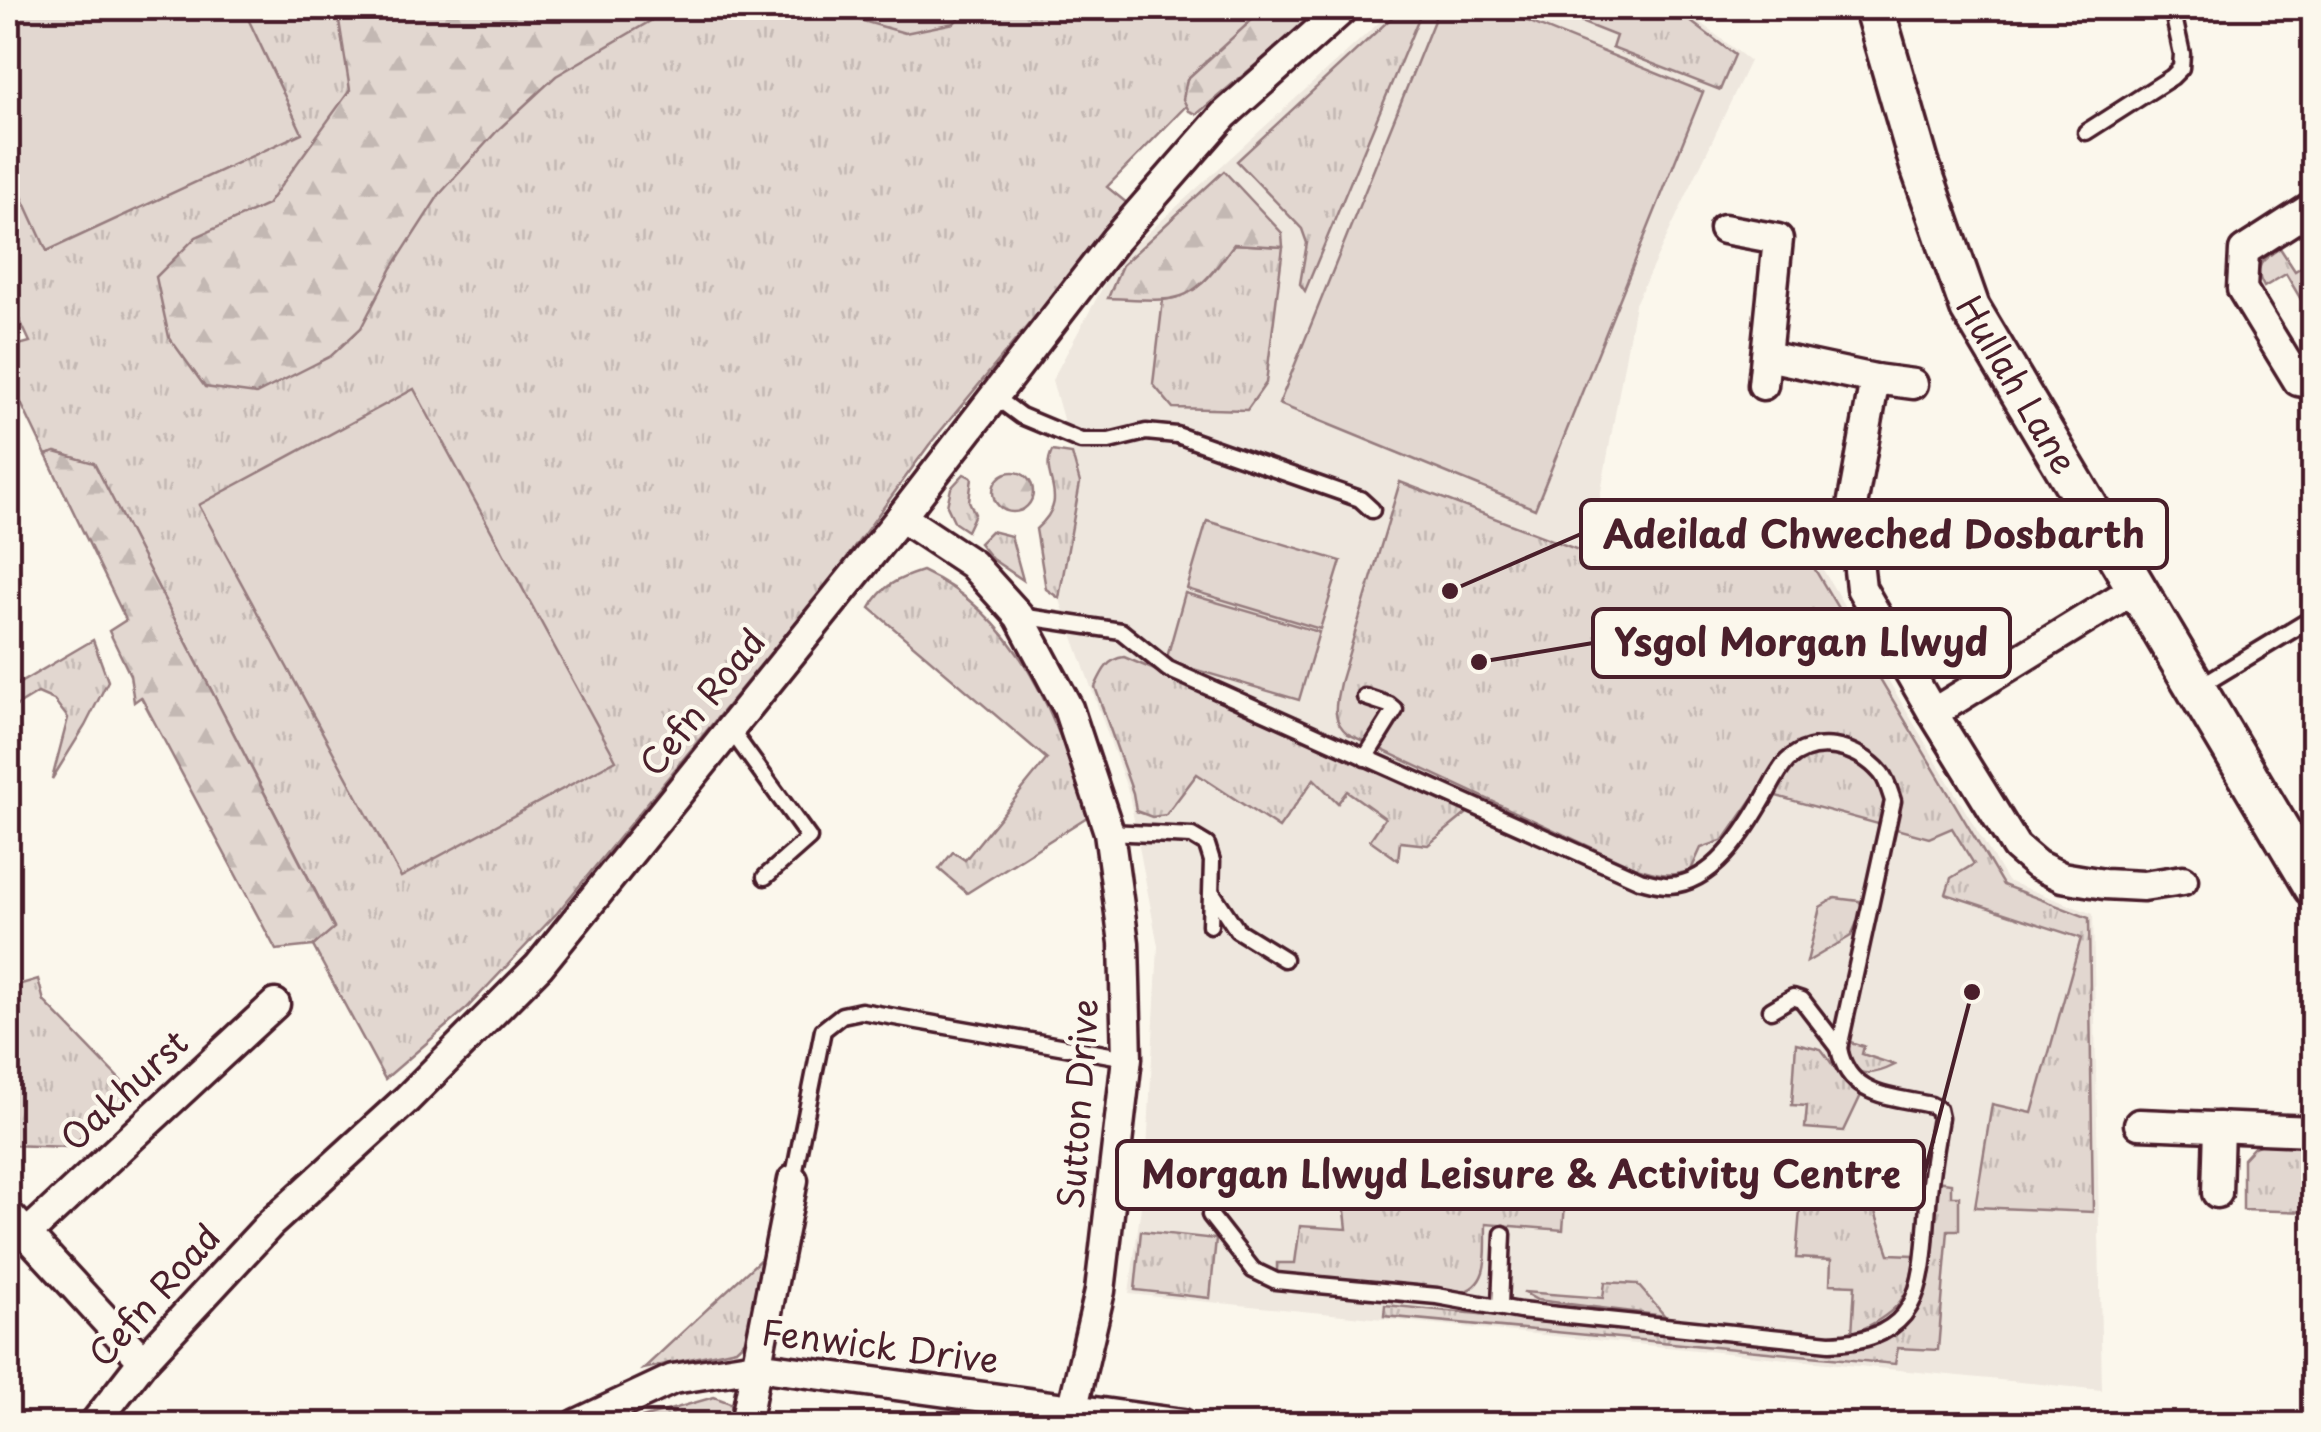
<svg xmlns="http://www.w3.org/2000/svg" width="2321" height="1432" viewBox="0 0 2321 1432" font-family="'Playpen Sans',sans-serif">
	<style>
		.built { fill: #eee7de }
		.grass { fill: url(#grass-tufts); stroke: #967b7e; stroke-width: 2.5 }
		.forest { fill: url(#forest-firs); stroke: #967b7e; stroke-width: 2.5 }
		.pitch { fill: #e2d7d0; stroke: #967b7e; stroke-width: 2.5 }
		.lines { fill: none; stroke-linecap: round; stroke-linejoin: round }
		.lane-casing { stroke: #4a1f2b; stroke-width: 21 }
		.street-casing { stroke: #4a1f2b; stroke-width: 35 }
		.secondary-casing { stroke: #4a1f2b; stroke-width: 45 }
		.lane { stroke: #fbf7ec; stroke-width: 14 }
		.street { stroke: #fbf7ec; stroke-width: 28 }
		.secondary { stroke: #fbf7ec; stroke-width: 38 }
		.labels { text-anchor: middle; stroke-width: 9; stroke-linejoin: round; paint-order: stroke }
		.street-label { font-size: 35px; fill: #4a1f2b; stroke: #fbf7ec }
		.leader { fill: none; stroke: #4a1f2b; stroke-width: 4 }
		.callout-dot { fill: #4a1f2b; stroke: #fbf7ec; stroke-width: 4 }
		.callout { fill: #fbf7ec; stroke: #4a1f2b; stroke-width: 4 }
		.callout-label { font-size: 38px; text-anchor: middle; font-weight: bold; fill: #4a1f2b }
	</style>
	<defs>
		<pattern id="grass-tufts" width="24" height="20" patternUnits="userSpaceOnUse" patternTransform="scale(2.5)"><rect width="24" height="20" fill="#e2d7d0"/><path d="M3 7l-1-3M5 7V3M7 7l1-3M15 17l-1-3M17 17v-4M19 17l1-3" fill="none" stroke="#c3b8b3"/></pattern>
		<pattern id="forest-firs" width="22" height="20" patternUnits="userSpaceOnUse" patternTransform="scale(2.5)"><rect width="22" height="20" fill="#e2d7d0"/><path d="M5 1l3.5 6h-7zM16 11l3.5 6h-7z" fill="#c3b8b3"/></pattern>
	</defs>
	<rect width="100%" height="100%" fill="#fbf7ec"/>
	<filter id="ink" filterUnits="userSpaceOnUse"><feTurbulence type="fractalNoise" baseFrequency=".01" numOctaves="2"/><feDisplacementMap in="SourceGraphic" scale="20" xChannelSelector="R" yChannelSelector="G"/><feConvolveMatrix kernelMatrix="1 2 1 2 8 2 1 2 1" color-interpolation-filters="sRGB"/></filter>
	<g filter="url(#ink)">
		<polygon class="built" points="1395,8 1681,8 1750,61 1635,304 1599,503 1806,541 2007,881 2093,914 2102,1390 1129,1294 1146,1170 1158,946 1129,794 1060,600 1081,483 1052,380 1117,261"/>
		<g class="grass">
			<polygon points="8,8 1298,8 1192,100 1107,187 1128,204 929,445 832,578 557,913 466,1009 385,1079 313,946 334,927 94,464 56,452 46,455 8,376 8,348 30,342 8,295"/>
			<polygon points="1402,8 1423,8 1305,291 1300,284 1307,243 1302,229 1237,161"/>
			<polygon points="1515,8 1673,8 1735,55 1720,90 1612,48 1616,36 1558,13 1552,24"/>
			<path d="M1234,244L1283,247L1266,383L1247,410L1173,408L1153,384L1163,300C1199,296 1214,272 1234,244Z"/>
			<path d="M2280,248L2295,271L2313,260V320L2286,274L2264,287C2252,266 2263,259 2280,248Z"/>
			<path d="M1052,451L1072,454L1080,483L1059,598L1046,589L1036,529C1074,496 1038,479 1052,451Z"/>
			<polygon points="964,474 972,478 969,501 975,514 967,531 955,523 947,506 951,488"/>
			<path d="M1400,482L1586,553L1602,508L1801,546L2003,885L2089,918L2093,1212L1975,1207L1992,1104L2032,1113L2081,938L1946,894L1951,878L1974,864L1952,828L1929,838L1758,791L1724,840L1701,848L1691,870C1669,879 1653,873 1631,866L1348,734C1330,719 1336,704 1340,683Z"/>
			<polygon points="991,531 1011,536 1023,580 992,559 979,543"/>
			<path d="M922,571C1020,616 1059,720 1087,817L967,893L939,869L953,852L965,860L1047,759L870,608C883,585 897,579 922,571Z"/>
			<polygon points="93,640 108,681 85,726 52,779 68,718 54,700 38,693 8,711 8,690"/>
			<path d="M1124,657L1324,742L1467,808L1466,814L1428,845L1400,842L1398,860L1370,840L1385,818L1347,791L1338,803L1314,779L1279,828L1197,774L1166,815L1152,817L1136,811L1133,793L1095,687C1102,672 1107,659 1124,657Z"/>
			<polygon points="1835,898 1859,901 1867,912 1858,920 1851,936 1807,962 1820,907"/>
			<polygon points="38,979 44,1001 125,1085 122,1105 69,1147 8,1145 8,988"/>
			<path d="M1850,1042L1864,1046L1862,1054L1895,1065C1869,1078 1845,1079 1850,1042Z"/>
			<path d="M1796,1043L1821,1049C1835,1066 1841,1083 1862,1093L1844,1131L1805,1128L1807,1106L1792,1105Z"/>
			<polygon points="2264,1143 2313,1144 2313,1212 2243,1210 2243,1159 2254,1147"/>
			<path d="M1338,1148L1383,1151V1179L1504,1187L1507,1160L1568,1164L1563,1230L1486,1224C1485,1251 1492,1286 1459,1293L1277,1274V1263H1295L1300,1226L1347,1229Z"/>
			<path d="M1803,1173L1864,1177L1862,1211L1875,1212L1889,1254L1914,1255C1912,1301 1892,1316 1852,1334L1855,1285L1830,1284L1831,1260L1796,1258Z"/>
			<path d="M1936,1181L1951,1183V1196H1959V1230H1948L1938,1350L1898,1348L1895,1364L1384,1316L1385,1305L1850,1349C1859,1347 1871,1345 1880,1341C1943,1312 1933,1238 1936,1181Z"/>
			<polygon points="1141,1231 1216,1239 1210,1298 1135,1290"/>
			<polygon points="765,1255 751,1335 736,1349 643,1369"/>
			<polygon points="1605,1282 1637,1284 1665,1316 1537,1300 1523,1292 1603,1298"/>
			<polygon points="714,1397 730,1403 735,1414 733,1424 628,1422"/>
		</g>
		<g class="forest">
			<polygon points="337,8 728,8 654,19 556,76 498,130 439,195 392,268 361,328 331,356 256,394 205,387 169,337 156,277 196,237 267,205 350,90"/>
			<polygon points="788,8 967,8 954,23 905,33 842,15"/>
			<polygon points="1265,8 1323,8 1197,114 1189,111 1183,99 1187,79"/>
			<path d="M1224,171L1282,233L1283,247L1234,244C1188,307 1184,301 1108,298L1122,265Z"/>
			<polygon points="55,452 94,463 334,928 313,946 276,950 141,697 134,702 130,675 109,631 126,620 46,455"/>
			<circle cx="1013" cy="492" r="20"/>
		</g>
		<g class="pitch">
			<polygon points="8,8 243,8 302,133 47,251 8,166"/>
			<polygon points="1439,8 1495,8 1703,92 1535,509 1279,404"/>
			<polygon points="414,389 616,760 401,877 199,505"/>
			<polygon points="1207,521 1341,561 1320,629 1187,589"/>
			<polygon points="1185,593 1319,632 1299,700 1166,661"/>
		</g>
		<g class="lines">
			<g class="lane-casing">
				<g id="lane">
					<polyline points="2086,132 2172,77 2181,68 2182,54 2172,8"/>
					<polyline points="994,396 1021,416 1081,441 1109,441 1146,432 1177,435 1360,499 1372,510"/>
					<path d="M1020,616L1121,631L1168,669L1640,880C1649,882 1661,886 1670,885C1713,883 1744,833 1763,800C1770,788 1777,772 1787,761C1814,735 1858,746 1881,773C1887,780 1890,792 1893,801L1839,1048C1848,1097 1891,1096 1931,1105L1938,1109L1940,1118C1935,1147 1930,1175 1928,1204C1922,1279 1926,1340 1830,1343L1520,1311L1437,1296L1276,1281L1253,1270L1210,1215"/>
					<polyline points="2197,688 2314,617"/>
					<polyline points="1365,697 1389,705 1395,710 1365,758"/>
					<polyline points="730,729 809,838 765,877"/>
					<polyline points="1109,832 1192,836 1207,845 1212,861 1210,925"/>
					<polyline points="1213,894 1237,930 1284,959"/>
					<polyline points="1771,1010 1793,997 1802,1000 1839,1048"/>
					<polyline points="793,1180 823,1030 842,1015 861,1011 1127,1058"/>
					<polyline points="1500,1305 1503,1234"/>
				</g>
			</g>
			<g class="street-casing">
				<g id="street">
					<polyline points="2314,206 2244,251 2242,289 2298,381 2314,384"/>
					<polyline points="1724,229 1778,239 1763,385"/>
					<polyline points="1767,356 1875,379"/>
					<polyline points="1913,384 1875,379 1852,506 1861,588 1933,713 2016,847 2037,865 2062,877 2104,884 2143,886 2183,880"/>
					<polyline points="901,517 972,564 1019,616 1068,708 1109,832 1124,943 1127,1058 1100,1291 1069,1424"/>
					<polyline points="1933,713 2136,588"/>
					<polyline points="2139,1124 2314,1131"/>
					<polyline points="2217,1193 2219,1127"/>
					<polyline points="8,1214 143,1361"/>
					<polyline points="27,1234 275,1004"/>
					<polyline points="94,1424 143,1361 270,1224 407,1099 539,966 901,517 1115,240 1224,115 1344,8"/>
					<polyline points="577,1424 673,1379 756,1366 1183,1424"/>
					<polyline points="745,1424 793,1180"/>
				</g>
			</g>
			<g class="secondary-casing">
				<g id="secondary">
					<path id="s1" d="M1874,8L1919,163L1970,308L2314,887"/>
				</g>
			</g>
			<use href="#lane" class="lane"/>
			<use href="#street" class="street"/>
			<use href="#secondary" class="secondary"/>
		</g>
	</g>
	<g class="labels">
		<g class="street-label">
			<text dy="12" stroke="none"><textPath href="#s1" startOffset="405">Hullah Lane</textPath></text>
			<text transform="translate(703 703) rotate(-51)" y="12">Cefn Road</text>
			<text transform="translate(125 1091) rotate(-43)" y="12">Oakhurst</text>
			<text transform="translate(1079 1104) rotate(-86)" y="12">Sutton Drive</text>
			<text transform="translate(155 1296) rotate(-48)" y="12">Cefn Road</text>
			<text transform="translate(880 1347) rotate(7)" y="12">Fenwick Drive</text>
		</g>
	</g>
	<path class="leader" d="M1450 591L1581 534M1479 662L1593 643M1972 992L1924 1175"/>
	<g class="callout-dot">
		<circle cx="1450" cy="591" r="10"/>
		<circle cx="1479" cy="662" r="10"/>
		<circle cx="1972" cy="992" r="10"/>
	</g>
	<g class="callout">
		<rect x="1581" y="500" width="586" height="68" rx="10"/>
		<rect x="1593" y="609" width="417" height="68" rx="10"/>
		<rect x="1117" y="1141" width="807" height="68" rx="10"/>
	</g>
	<g class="callout-label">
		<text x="1874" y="548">Adeilad Chweched Dosbarth</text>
		<text x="1801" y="656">Ysgol Morgan Llwyd</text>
		<text x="1521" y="1188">Morgan Llwyd Leisure &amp; Activity Centre</text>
	</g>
	<rect width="2321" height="1432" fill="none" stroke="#fbf7ec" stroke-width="40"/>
	<rect x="20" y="20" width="2281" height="1392" fill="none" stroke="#4a1f2b" stroke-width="4" filter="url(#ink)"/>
</svg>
